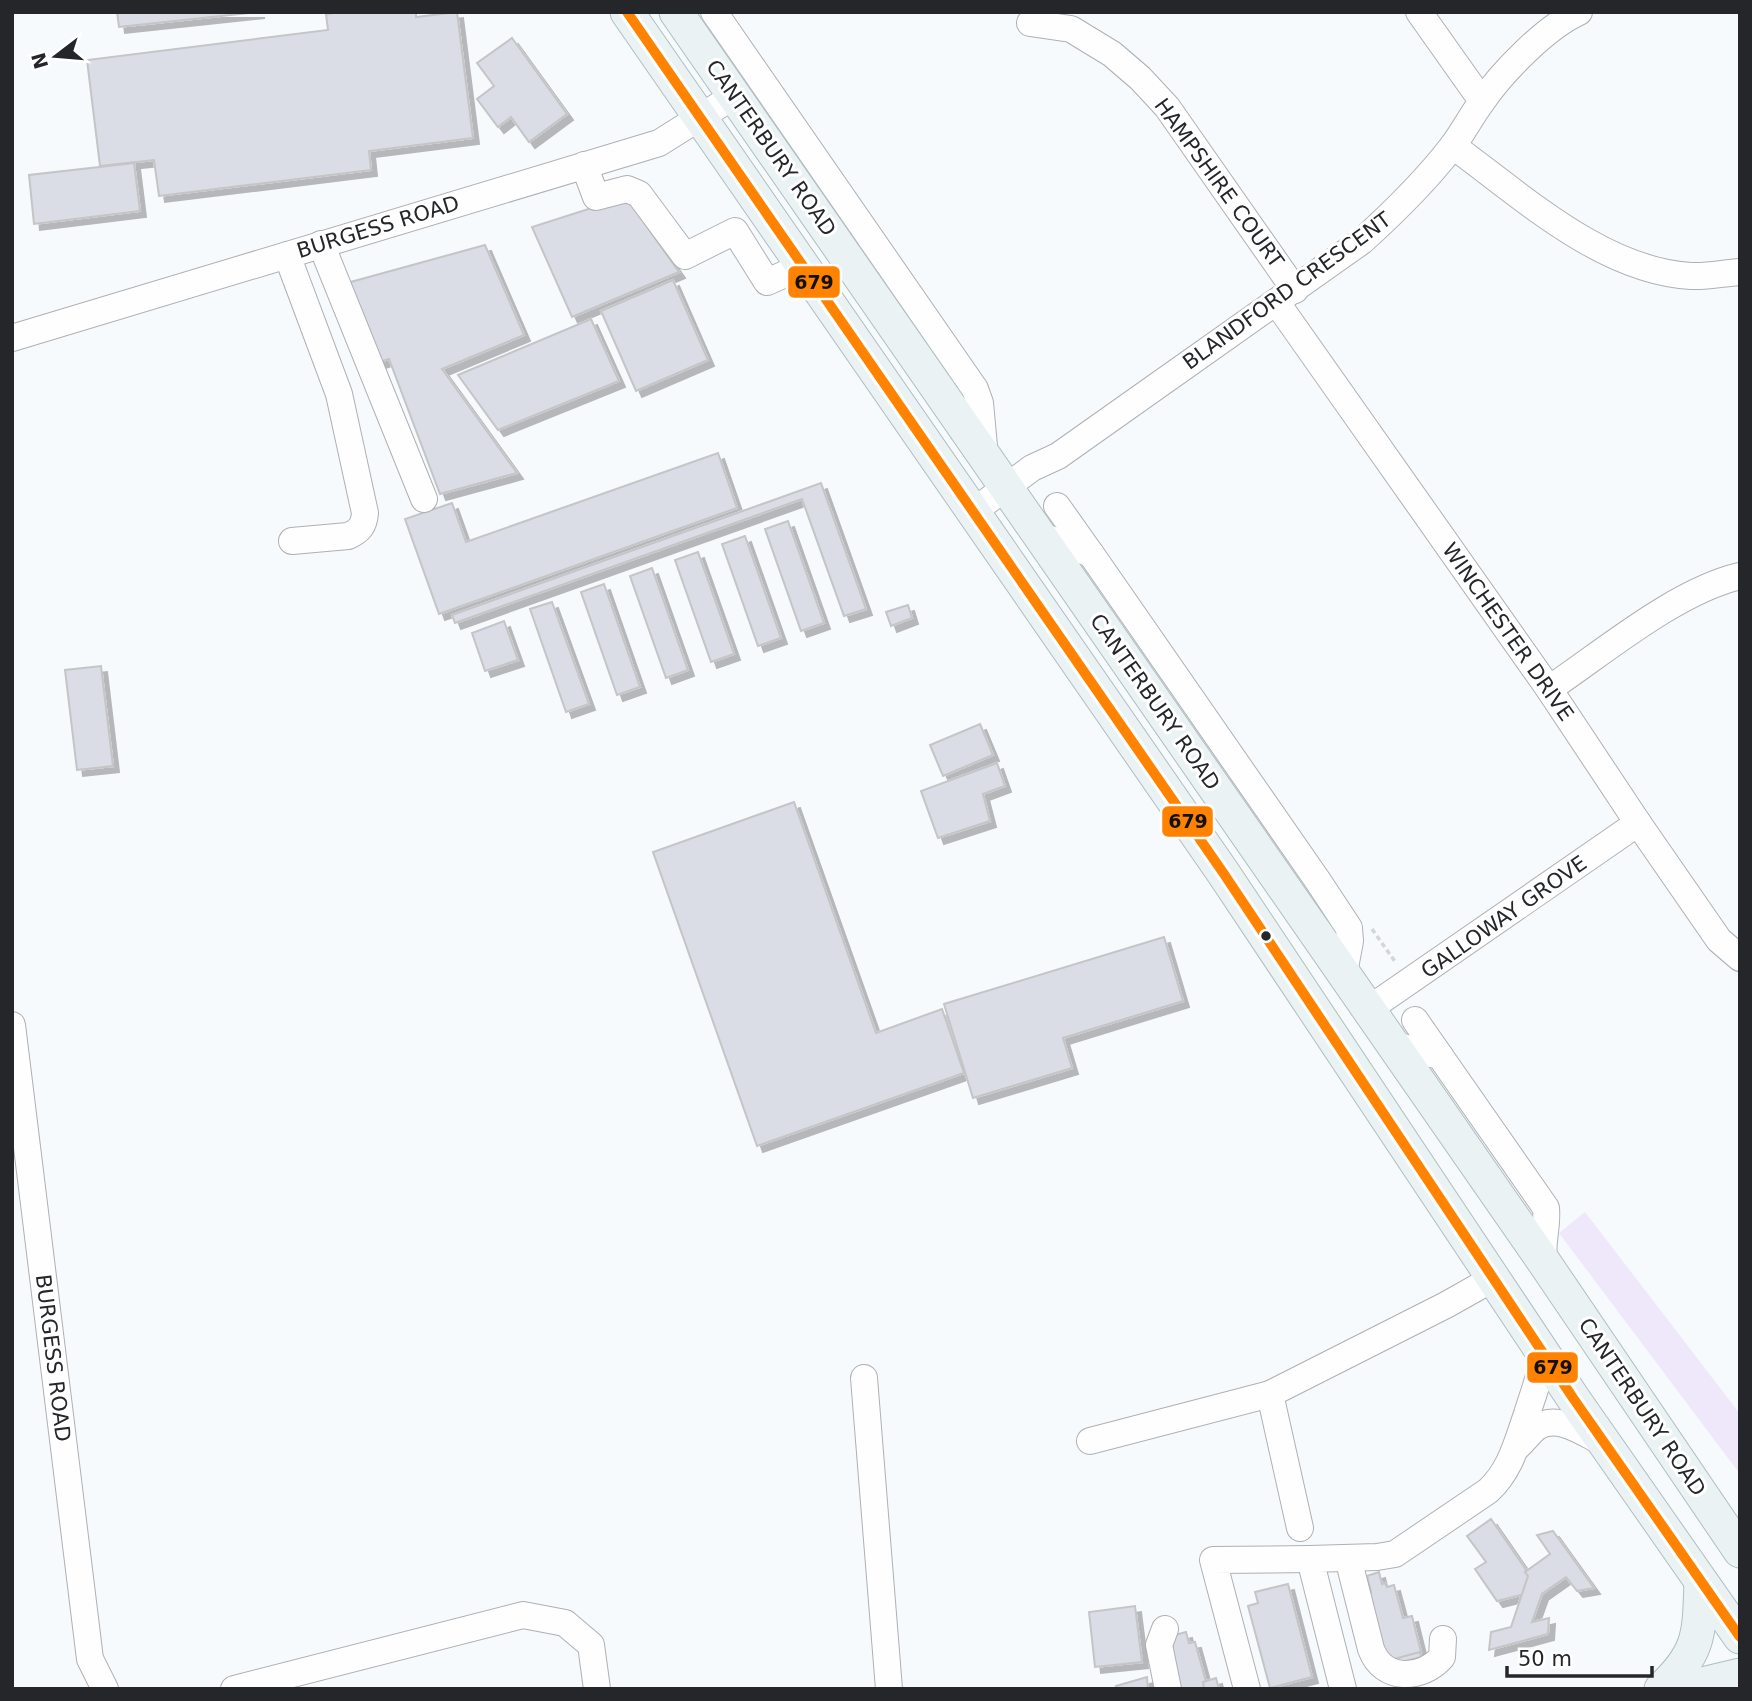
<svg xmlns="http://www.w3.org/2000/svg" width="1752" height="1701" viewBox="0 0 1752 1701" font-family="'DejaVu Sans',sans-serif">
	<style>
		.green { fill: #efe7fa }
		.building { fill: #dadce6; stroke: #c3c5c7; stroke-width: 2; filter: url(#shadow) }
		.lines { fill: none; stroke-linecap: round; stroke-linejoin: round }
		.minor-casing { stroke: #aeb0b2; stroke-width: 28 }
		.major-casing { stroke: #afbec2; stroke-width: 35 }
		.path { stroke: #d5d5d7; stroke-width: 3.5; stroke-dasharray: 5 3.5; stroke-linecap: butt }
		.minor { stroke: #fefeff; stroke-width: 26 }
		.major { stroke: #eaf2f4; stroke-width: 33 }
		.bus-1-casing { stroke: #fff; stroke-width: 16 }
		.bus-1 { stroke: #ff8200; stroke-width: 10 }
		.bus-dot { fill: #242629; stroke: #fff; stroke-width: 2.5 }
		.labels { text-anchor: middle; stroke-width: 6; stroke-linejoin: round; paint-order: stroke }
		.street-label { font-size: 21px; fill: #242629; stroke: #fff }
		.line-badge { stroke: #fff; stroke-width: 2.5 }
		.pale-badge-label { font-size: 19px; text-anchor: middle; font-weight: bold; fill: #111 }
	</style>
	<defs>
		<filter id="shadow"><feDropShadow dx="6" dy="6" stdDeviation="0" flood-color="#0004"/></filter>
	</defs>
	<rect width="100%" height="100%" fill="#f7fafd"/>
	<polygon class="green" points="1585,1212 1740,1414 1740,1474 1559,1233"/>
	<g class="building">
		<polygon points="117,12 259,12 119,27"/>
		<polygon points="340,12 416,12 416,17 457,12 473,138 369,151 371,170 159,196 154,160 100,166 87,60 328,30 326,14"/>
		<polygon points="512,38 567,114 529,142 511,117 498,127 477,99 494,86 477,63"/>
		<polygon points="134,163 140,211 34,224 29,175"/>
		<polygon points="626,197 679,272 572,317 532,227"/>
		<polygon points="485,245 524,335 442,369 517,473 440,494 389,359 376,363 347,283"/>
		<polygon points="673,280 708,360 636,391 601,311"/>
		<polygon points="591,319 619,381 498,430 458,375"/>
		<polygon points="718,453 737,508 439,614 405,519 452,503 466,542"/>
		<polygon points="821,483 866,609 844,616 802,499 455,623 452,615"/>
		<polygon points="788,521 824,623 801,631 765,529"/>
		<polygon points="745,536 781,638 758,646 722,544"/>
		<polygon points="698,552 734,654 711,662 675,560"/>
		<polygon points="652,568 688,670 666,678 630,576"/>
		<polygon points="604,584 640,687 617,695 581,592"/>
		<polygon points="552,602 589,704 566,712 530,609"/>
		<polygon points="908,605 912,618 891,626 886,612"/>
		<polygon points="504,621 518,660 485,671 472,633"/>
		<polygon points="101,666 113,766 77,770 65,670"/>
		<polygon points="980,724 993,755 943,776 930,745"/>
		<polygon points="997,763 1005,786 983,794 990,821 938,838 921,791"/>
		<polygon points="794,802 876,1033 942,1009 964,1073 757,1146 653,852"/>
		<polygon points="1164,937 1183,1001 1063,1038 1072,1068 973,1098 944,1004"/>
		<polygon points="1491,1519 1531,1577 1525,1594 1497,1601 1475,1569 1486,1562 1467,1536"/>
		<polygon points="1553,1531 1594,1588 1577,1591 1566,1577 1542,1594 1532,1622 1549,1618 1548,1634 1489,1650 1491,1632 1511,1627 1528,1576 1525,1572 1550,1554 1537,1535"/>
		<polygon points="1379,1572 1382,1584 1385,1583 1387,1587 1394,1585 1403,1618 1412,1616 1421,1652 1387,1661 1363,1594 1371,1592 1367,1576"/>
		<polygon points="1288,1584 1312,1677 1270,1688 1248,1606 1258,1603 1255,1592"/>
		<polygon points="1135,1606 1142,1662 1095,1667 1089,1612"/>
		<polygon points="1186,1632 1189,1643 1195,1642 1208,1689 1175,1689 1165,1649 1173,1647 1171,1636"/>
		<polygon points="1420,1652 1421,1657 1386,1666 1387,1661"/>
		<polygon points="1147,1677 1148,1689 1117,1689 1116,1686"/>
		<polygon points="1216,1678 1219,1689 1204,1689 1203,1682"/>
	</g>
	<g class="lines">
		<g class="minor-casing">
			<g id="minor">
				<polyline points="714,12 975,389 980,403 985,457"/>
				<polyline points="1419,12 1482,101"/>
				<polyline points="1030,23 1071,29 1112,54 1140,78 1167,107 1295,290"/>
				<path d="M1453,146C1522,196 1602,271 1691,276C1707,277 1724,273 1740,272"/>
				<polyline points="584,165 596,197 627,189 639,194 685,256 735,231 767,282 803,266"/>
				<polyline points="321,244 424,499"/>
				<path d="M287,255L339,394L365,513C364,525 360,531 348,536L292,541"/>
				<polyline points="1277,303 1549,689 1638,823 1719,940 1740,958"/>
				<polyline points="12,338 659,143 734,96"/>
				<polyline points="1057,506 1091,554"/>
				<path d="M974,511L1032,468L1058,456L1362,241C1394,212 1424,183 1451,148C1462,134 1470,118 1481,103C1501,73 1546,27 1579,12"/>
				<polyline points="1039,535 1091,554 1318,881 1349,928 1350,941 1344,973"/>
				<path d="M1549,689C1604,652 1676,591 1740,576"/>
				<polyline points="1369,1009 1638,823"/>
				<polyline points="1415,1020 1440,1056"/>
				<polyline points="12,1025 90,1659 105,1689"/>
				<path d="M1394,1045L1440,1056L1546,1208C1548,1228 1541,1241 1544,1262"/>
				<polyline points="864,1378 889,1689"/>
				<polyline points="1270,1394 1300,1528"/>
				<polyline points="1090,1441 1270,1394 1446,1305 1494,1278"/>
				<path d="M1517,1447C1524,1441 1530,1432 1537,1427C1559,1413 1586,1435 1606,1444"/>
				<path d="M1348,1558L1371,1649C1383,1682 1422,1680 1442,1657L1443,1639"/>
				<polyline points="1165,1629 1159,1645 1168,1689"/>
				<polyline points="234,1689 523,1615 565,1623 591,1645 597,1689"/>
				<polyline points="1247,1689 1213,1560 1310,1559"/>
				<path d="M1343,1689L1310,1559L1377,1557L1395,1554L1488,1491C1511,1470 1517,1442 1527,1414C1534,1391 1542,1374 1542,1350"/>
			</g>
		</g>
		<g class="major-casing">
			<g id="major">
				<polyline points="627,12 1224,874 1573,1398 1740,1637"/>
				<polyline points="676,12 1544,1262 1740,1551"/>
				<path d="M1661,1689C1701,1652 1699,1633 1701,1582"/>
				<polyline points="1681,1689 1740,1675"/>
			</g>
		</g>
		<polyline class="path" points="1372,929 1396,963"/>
		<use href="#minor" class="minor"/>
		<use href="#major" class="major"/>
		<g class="bus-1-casing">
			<polyline id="bus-1" points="627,12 1224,874 1573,1398 1740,1637"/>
		</g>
		<use href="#bus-1" class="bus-1"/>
	</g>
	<circle class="bus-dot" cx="1266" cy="936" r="6"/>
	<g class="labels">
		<g class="street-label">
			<text transform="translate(771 148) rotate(55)" y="7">CANTERBURY ROAD</text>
			<text transform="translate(1219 183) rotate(54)" y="7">HAMPSHIRE COURT</text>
			<text transform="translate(378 227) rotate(-17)" y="7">BURGESS ROAD</text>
			<text transform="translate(1287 291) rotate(-36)" y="7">BLANDFORD CRESCENT</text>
			<text transform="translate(1508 632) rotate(55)" y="7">WINCHESTER DRIVE</text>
			<text transform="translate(1155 702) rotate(55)" y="7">CANTERBURY ROAD</text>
			<text transform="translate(1504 917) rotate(-35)" y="7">GALLOWAY GROVE</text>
			<text transform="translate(53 1358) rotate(83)" y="7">BURGESS ROAD</text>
			<text transform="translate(1642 1407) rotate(56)" y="7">CANTERBURY ROAD</text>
		</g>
	</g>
	<g class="line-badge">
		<rect x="787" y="265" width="54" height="34" rx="7" fill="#ff8200"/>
		<rect x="1161" y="805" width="53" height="33" rx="7" fill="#ff8200"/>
		<rect x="1526" y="1351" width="53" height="33" rx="7" fill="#ff8200"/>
	</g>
	<g class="pale-badge-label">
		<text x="814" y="289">679</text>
		<text x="1188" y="828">679</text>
		<text x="1553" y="1374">679</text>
	</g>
	<rect width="1752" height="1701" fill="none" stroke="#242629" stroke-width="28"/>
	<g transform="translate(56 56) rotate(254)" stroke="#ffffff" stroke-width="5" paint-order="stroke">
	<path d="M0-5L12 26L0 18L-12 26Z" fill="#242629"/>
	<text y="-10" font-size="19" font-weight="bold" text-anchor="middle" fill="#242629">N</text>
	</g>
	<path d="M1507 1666v10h145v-10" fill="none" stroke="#242629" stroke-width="3.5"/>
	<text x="1518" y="1666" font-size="21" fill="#242629" stroke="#ffffff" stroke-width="5" paint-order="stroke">50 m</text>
</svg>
